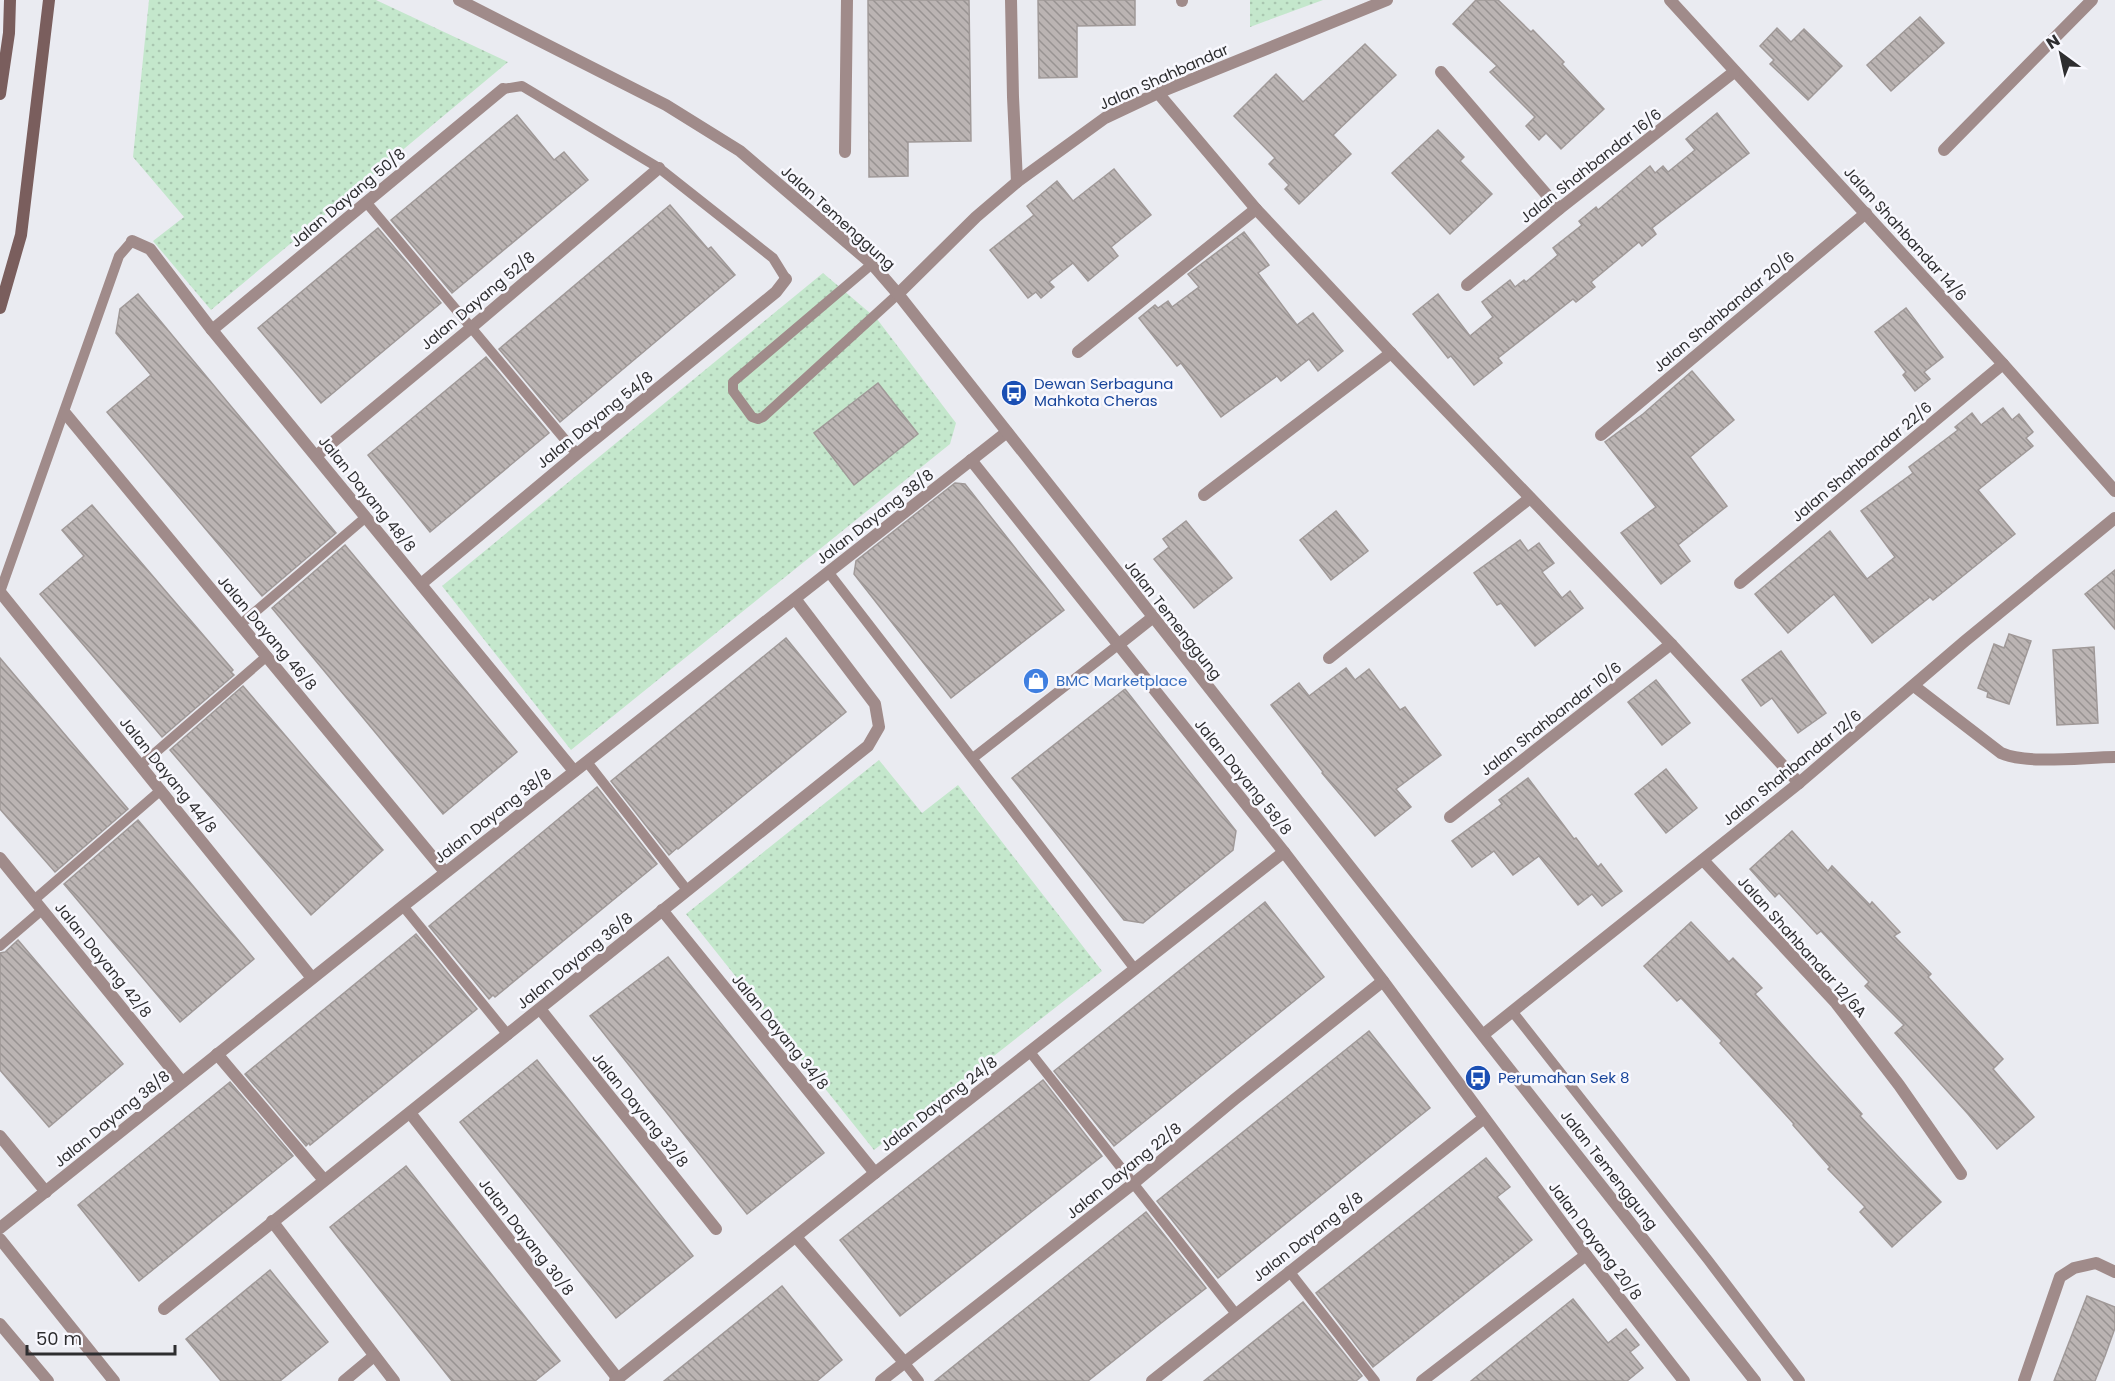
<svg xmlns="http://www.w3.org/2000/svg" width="2115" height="1381" viewBox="0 0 2115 1381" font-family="Poppins,sans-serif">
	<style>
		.park { fill: url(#park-dots) }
		.building { fill: url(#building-back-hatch); stroke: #a09998; stroke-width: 1.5 }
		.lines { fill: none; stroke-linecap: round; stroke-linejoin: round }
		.service { stroke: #a08b8a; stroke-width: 10 }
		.minor { stroke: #a08b8a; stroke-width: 12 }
		.tertiary { stroke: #a08b8a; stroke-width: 12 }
		.secondary { stroke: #7a5e5d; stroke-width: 12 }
		.labels { text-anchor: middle; stroke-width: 5; stroke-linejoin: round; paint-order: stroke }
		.street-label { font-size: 15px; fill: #2e2e30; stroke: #f8f8fe }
		.transit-label { font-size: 15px; fill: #164399; stroke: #f8f8fe; text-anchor: start }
		.shop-label { font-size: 15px; fill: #366cbe; stroke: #f8f8fe; text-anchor: start }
	</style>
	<defs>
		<pattern id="park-dots" width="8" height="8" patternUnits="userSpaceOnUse" patternTransform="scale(1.5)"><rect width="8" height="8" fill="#c4e7cc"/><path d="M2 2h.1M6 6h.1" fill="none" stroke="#a9c6b0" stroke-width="1.8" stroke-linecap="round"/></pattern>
		<pattern id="building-back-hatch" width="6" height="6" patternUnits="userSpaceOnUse" patternTransform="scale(1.5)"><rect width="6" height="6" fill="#bbb4b3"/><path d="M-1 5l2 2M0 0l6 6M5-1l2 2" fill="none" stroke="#989392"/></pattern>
	</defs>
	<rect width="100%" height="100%" fill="#eaebf1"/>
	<g class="park">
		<polygon points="149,0 376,0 508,62 211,310 153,241 184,217 133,157"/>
		<polygon points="1250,0 1323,0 1250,27"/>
		<polygon points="823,273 877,319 956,423 950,444 571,750 442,586"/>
		<polygon points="879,760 922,813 958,785 1102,971 874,1150 686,914"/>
	</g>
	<g class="building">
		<polygon points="868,0 969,0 971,141 908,142 908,176 869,177"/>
		<polygon points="1038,0 1135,0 1135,25 1077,26 1077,77 1039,78"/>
		<polygon points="1476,0 1498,0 1531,32 1533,30 1564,62 1562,64 1604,109 1561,149 1546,133 1539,140 1526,126 1535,117 1490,72 1497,66 1453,24"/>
		<polygon points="1920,17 1944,43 1891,91 1867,65"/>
		<polygon points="1777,28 1791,42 1804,29 1842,66 1808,100 1770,64 1774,60 1760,46"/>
		<polygon points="1365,44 1396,75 1333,135 1351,154 1299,204 1285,189 1289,185 1269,164 1275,158 1234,116 1276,74 1303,102"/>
		<polygon points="1717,113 1749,153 1652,228 1656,234 1642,246 1639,242 1591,282 1595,287 1576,302 1573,299 1498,358 1502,363 1474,385 1451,356 1448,358 1413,314 1438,294 1470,336 1493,317 1482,302 1510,280 1515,287 1524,280 1526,282 1558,255 1553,248 1582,225 1579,221 1596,207 1598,210 1650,166 1655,173 1663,166 1668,172 1695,150 1686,139"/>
		<polygon points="517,115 554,160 564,152 588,180 452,293 391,220"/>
		<polygon points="1438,130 1464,157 1460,161 1492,194 1450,234 1392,173"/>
		<polygon points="1114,169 1151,215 1111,247 1118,256 1088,281 1073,263 1049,282 1054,287 1041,298 1036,292 1028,298 990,250 1034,215 1027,206 1057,181 1073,201"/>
		<polygon points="670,205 708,249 711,247 735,275 560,422 499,349"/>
		<polygon points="378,228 441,303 321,403 258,328"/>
		<polygon points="1244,232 1269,265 1258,273 1297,325 1313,313 1343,351 1318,371 1309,359 1281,381 1277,376 1221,417 1181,363 1177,366 1139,318 1155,305 1158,308 1168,301 1172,307 1199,287 1188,274"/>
		<polygon points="138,294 336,533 262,596 107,412 151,375 116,333 120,309"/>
		<polygon points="1906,308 1943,357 1924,372 1930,379 1915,391 1903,375 1906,372 1875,332"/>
		<polygon points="486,357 549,433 430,532 368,455"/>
		<polygon points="1692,371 1734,420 1690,457 1727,506 1678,545 1690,561 1661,584 1621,533 1656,507 1605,442 1643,414"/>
		<polygon points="878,383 918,434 854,485 814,433"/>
		<polygon points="2003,408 2012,420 2019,414 2033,432 2026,438 2033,446 1978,490 2015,534 1933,600 1930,597 1872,643 1834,594 1788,633 1755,594 1830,531 1867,579 1895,557 1861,511 1913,473 1909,467 1958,430 1955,427 1972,413 1981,425"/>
		<polygon points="955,483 965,484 1064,610 951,698 854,574 856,561"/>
		<polygon points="92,505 233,670 231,672 234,675 162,737 40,594 84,556 62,530"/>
		<polygon points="1336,511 1368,551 1331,580 1300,540"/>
		<polygon points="1186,521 1232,578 1194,608 1154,559 1169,547 1163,539"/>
		<polygon points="1520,540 1528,551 1539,543 1554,563 1542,572 1562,598 1570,591 1583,608 1535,646 1501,603 1497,605 1474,573"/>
		<polygon points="345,545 517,752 443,814 272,608"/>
		<polygon points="2115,570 2115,629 2085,594"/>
		<polygon points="2009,634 2031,641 2009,704 1987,697 1988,692 1978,688 1994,644 2004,648"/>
		<polygon points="786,638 846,712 678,849 677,848 669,855 611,781"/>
		<polygon points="2094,647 2098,723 2057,725 2053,650"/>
		<polygon points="1781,651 1826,713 1798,733 1772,698 1761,706 1742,680"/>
		<polygon points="0,658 128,809 55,872 0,809"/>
		<polygon points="1346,668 1355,680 1369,669 1400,710 1405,707 1441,755 1396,789 1411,807 1375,836 1322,773 1323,772 1271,705 1299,683 1309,696"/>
		<polygon points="1656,680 1690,723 1662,745 1628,702"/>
		<polygon points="243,686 383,850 311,915 170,750"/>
		<polygon points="1125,689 1236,831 1233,850 1143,923 1124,920 1012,778"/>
		<polygon points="1666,769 1697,808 1666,833 1635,794"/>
		<polygon points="1528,778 1574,839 1576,838 1598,867 1601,864 1622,891 1602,906 1592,894 1578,905 1539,856 1513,875 1494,851 1472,867 1452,841 1502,804 1499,800"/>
		<polygon points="597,787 657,864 495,997 493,995 489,999 429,926"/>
		<polygon points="138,820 254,959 180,1022 64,884"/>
		<polygon points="1792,831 1828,871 1832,866 1870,905 1872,902 1900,932 1894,936 1931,974 1928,977 2003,1059 1993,1069 2034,1117 1997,1149 1968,1114 1895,1033 1904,1025 1865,986 1869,982 1821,931 1817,934 1779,893 1775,897 1750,869"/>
		<polygon points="1265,902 1324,977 1114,1146 1054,1071"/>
		<polygon points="1691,922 1729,962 1733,958 1762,988 1755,994 1862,1114 1860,1116 1941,1202 1892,1247 1860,1212 1865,1207 1828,1169 1830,1167 1793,1125 1794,1124 1720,1043 1722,1041 1681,998 1677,1001 1644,966"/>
		<polygon points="416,934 477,1009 310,1145 309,1143 306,1146 245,1074"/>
		<polygon points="18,940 123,1064 49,1127 0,1070 0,953 5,952"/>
		<polygon points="668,957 824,1153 747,1214 590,1016"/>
		<polygon points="1369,1031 1430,1108 1218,1278 1157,1201"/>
		<polygon points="537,1060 693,1256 616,1318 460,1122"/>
		<polygon points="1043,1080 1102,1156 900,1316 840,1240"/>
		<polygon points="230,1082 293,1156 139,1281 78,1205"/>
		<polygon points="1486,1158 1510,1187 1497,1197 1532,1240 1373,1367 1316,1293"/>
		<polygon points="406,1166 560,1361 535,1381 452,1381 330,1227"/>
		<polygon points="1146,1212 1206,1288 1160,1324 1088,1381 935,1381"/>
		<polygon points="270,1270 328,1342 280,1381 221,1381 186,1339"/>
		<polygon points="782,1286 842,1360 817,1381 664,1381"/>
		<polygon points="2087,1296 2115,1307 2115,1328 2105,1356 2095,1381 2054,1381"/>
		<polygon points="1573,1299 1608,1343 1626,1329 1639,1345 1630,1352 1643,1368 1627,1381 1471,1381"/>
		<polygon points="1303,1302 1362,1376 1356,1381 1204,1381"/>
	</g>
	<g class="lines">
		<g class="service">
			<polyline points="503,89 522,86 659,168 773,258 786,279"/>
			<polyline points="366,202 577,454"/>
			<polyline points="872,264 733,382 733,391 752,417 758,419 763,417 898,294"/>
			<polyline points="829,573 1134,968"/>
			<polyline points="0,592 119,256 132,241"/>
			<polyline points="241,624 366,517"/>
			<polyline points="973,758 1118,645"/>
			<polyline points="587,762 687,890"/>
			<polyline points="141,765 267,656"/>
			<polyline points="34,900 161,790"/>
			<polyline points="403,906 508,1035"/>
			<polyline points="0,946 42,910"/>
			<polyline points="1512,1011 1708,1260 1800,1381"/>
			<polyline points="1030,1052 1236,1314"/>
			<polyline points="1289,1271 1375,1381"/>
			<polyline points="904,1362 919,1381"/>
		</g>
		<g class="minor">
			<polyline points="1011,0 1013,97 1017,182"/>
			<polyline points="1182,0 1182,1"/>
			<polyline points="1670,0 2003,364 2115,491"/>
			<polyline points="1441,72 1559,209"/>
			<polyline points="1158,93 1256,209 1391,353 1671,644 1799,783"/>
			<polyline points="1944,150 2092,0"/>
			<polyline points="845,152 847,0"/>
			<polyline points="132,241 150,249 212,330 574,771"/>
			<polyline points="1467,285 1559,209 1734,72"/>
			<polyline points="898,294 976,217 1017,182 1105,118 1158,93 1387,0"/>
			<polyline points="212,330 503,89"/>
			<polyline points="1078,352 1256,209"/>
			<polyline points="65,413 445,872"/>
			<polyline points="1601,435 1866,213"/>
			<polyline points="316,456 472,327 659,168"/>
			<polyline points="971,460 1284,852 1383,981 1586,1255 1684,1381"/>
			<polyline points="1204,495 1391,353"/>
			<polyline points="1740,583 2003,364"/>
			<polyline points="421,584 577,454 776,292 786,279"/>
			<polyline points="0,592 312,978"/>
			<polyline points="1118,645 1152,618"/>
			<polyline points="1329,658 1530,498"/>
			<path d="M1914,686L2001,753C2028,765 2084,757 2115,757"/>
			<polyline points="1450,817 1671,644"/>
			<polyline points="0,858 182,1082"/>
			<polyline points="1703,860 1836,1003 1899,1085 1961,1174"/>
			<polyline points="662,910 875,1173"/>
			<polyline points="540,1009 716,1229"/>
			<polyline points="1484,1034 1799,783 1965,641 2115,518"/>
			<polyline points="217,1054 324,1180"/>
			<polyline points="410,1113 618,1379"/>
			<polyline points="0,1136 46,1192"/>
			<polyline points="272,1221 394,1381"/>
			<polyline points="0,1228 403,906 1007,432"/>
			<polyline points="796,1237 904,1362"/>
			<polyline points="164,1309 868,746 879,727 875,704 796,600"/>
			<polyline points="0,1324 48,1381"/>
			<polyline points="344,1381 374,1356"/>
			<polyline points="615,1381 875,1173 1284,852"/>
			<polyline points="881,1381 1134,1183 1235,1099 1383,981"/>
			<polyline points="1152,1381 1484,1118"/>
			<polyline points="1422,1381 1586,1255"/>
			<polyline points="2024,1381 2060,1277 2074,1268 2096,1263 2115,1272"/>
		</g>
		<g class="tertiary">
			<path d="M459,0L666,105L740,151L872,264L898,294C1184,656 1471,1017 1755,1381"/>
			<polyline points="0,1239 114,1381"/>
		</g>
		<g class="secondary">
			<polyline points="0,94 9,33 10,0"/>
			<polyline points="0,308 21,235 49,0"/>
		</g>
	</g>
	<defs>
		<g id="bus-disc" transform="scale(1.35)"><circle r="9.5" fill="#1a4fb4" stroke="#f8f8fe"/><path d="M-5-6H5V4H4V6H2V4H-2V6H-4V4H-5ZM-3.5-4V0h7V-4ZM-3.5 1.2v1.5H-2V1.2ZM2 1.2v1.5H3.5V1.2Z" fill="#fff"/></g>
		<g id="shop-disc" transform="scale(1.35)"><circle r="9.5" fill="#3f7fe0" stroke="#f8f8fe"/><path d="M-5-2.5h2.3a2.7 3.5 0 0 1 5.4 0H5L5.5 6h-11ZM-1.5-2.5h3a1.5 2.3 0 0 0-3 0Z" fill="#fff"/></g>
	</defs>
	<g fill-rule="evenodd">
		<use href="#bus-disc" x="1014" y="393"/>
		<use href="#shop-disc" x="1036" y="681"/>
		<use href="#bus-disc" x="1478" y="1078"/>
	</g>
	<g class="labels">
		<g class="street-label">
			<text transform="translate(1164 77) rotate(-24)" y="5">Jalan Shahbandar</text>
			<text transform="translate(1591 166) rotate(-38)" y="5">Jalan Shahbandar 16/6</text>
			<text transform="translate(348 198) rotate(-40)" y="5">Jalan Dayang 50/8</text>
			<text transform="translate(838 218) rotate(42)" y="5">Jalan Temenggung</text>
			<text transform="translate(1905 234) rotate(48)" y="5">Jalan Shahbandar 14/6</text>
			<text transform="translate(478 301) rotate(-40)" y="5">Jalan Dayang 52/8</text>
			<text transform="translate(1724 312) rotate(-40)" y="5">Jalan Shahbandar 20/6</text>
			<text transform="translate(595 420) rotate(-39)" y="5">Jalan Dayang 54/8</text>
			<text transform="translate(1862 462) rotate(-40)" y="5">Jalan Shahbandar 22/6</text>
			<text transform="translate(367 494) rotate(51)" y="5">Jalan Dayang 48/8</text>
			<text transform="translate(875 517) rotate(-38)" y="5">Jalan Dayang 38/8</text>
			<text transform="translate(1173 620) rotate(52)" y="5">Jalan Temenggung</text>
			<text transform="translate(267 633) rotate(50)" y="5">Jalan Dayang 46/8</text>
			<text transform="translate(1551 719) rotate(-38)" y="5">Jalan Shahbandar 10/6</text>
			<text transform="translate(1792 768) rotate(-39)" y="5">Jalan Shahbandar 12/6</text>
			<text transform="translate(168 775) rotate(51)" y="5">Jalan Dayang 44/8</text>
			<text transform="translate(1243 777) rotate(51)" y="5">Jalan Dayang 58/8</text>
			<text transform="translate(493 816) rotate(-38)" y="5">Jalan Dayang 38/8</text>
			<text transform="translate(1802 947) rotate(48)" y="5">Jalan Shahbandar 12/6A</text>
			<text transform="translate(103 960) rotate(51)" y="5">Jalan Dayang 42/8</text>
			<text transform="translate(575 961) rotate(-39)" y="5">Jalan Dayang 36/8</text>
			<text transform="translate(780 1032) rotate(51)" y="5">Jalan Dayang 34/8</text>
			<text transform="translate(939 1104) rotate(-38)" y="5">Jalan Dayang 24/8</text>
			<text transform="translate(640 1110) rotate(51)" y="5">Jalan Dayang 32/8</text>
			<text transform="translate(112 1119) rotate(-39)" y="5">Jalan Dayang 38/8</text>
			<text transform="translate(1609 1170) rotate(52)" y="5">Jalan Temenggung</text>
			<text transform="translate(1124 1171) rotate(-39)" y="5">Jalan Dayang 22/8</text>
			<text transform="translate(526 1237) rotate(52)" y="5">Jalan Dayang 30/8</text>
			<text transform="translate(1308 1237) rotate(-38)" y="5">Jalan Dayang 8/8</text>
			<text transform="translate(1595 1241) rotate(53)" y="5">Jalan Dayang 20/8</text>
		</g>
		<g class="transit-label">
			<text x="1034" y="389">Dewan Serbaguna<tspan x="1034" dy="17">Mahkota Cheras</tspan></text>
			<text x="1498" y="1083">Perumahan Sek 8</text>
		</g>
		<g class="shop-label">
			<text x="1056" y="686">BMC Marketplace</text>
		</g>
	</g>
	<g transform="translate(2061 54) rotate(327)" stroke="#f8f8fe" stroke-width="4.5" paint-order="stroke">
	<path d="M0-4.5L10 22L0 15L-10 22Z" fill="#2e2e30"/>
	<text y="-9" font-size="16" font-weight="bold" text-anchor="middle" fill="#2e2e30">N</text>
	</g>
	<path d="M27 1345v9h148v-9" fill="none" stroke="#2e2e30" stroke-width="3"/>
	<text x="36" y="1345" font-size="18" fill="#2e2e30" stroke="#f8f8fe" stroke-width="4.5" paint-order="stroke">50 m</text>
</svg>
